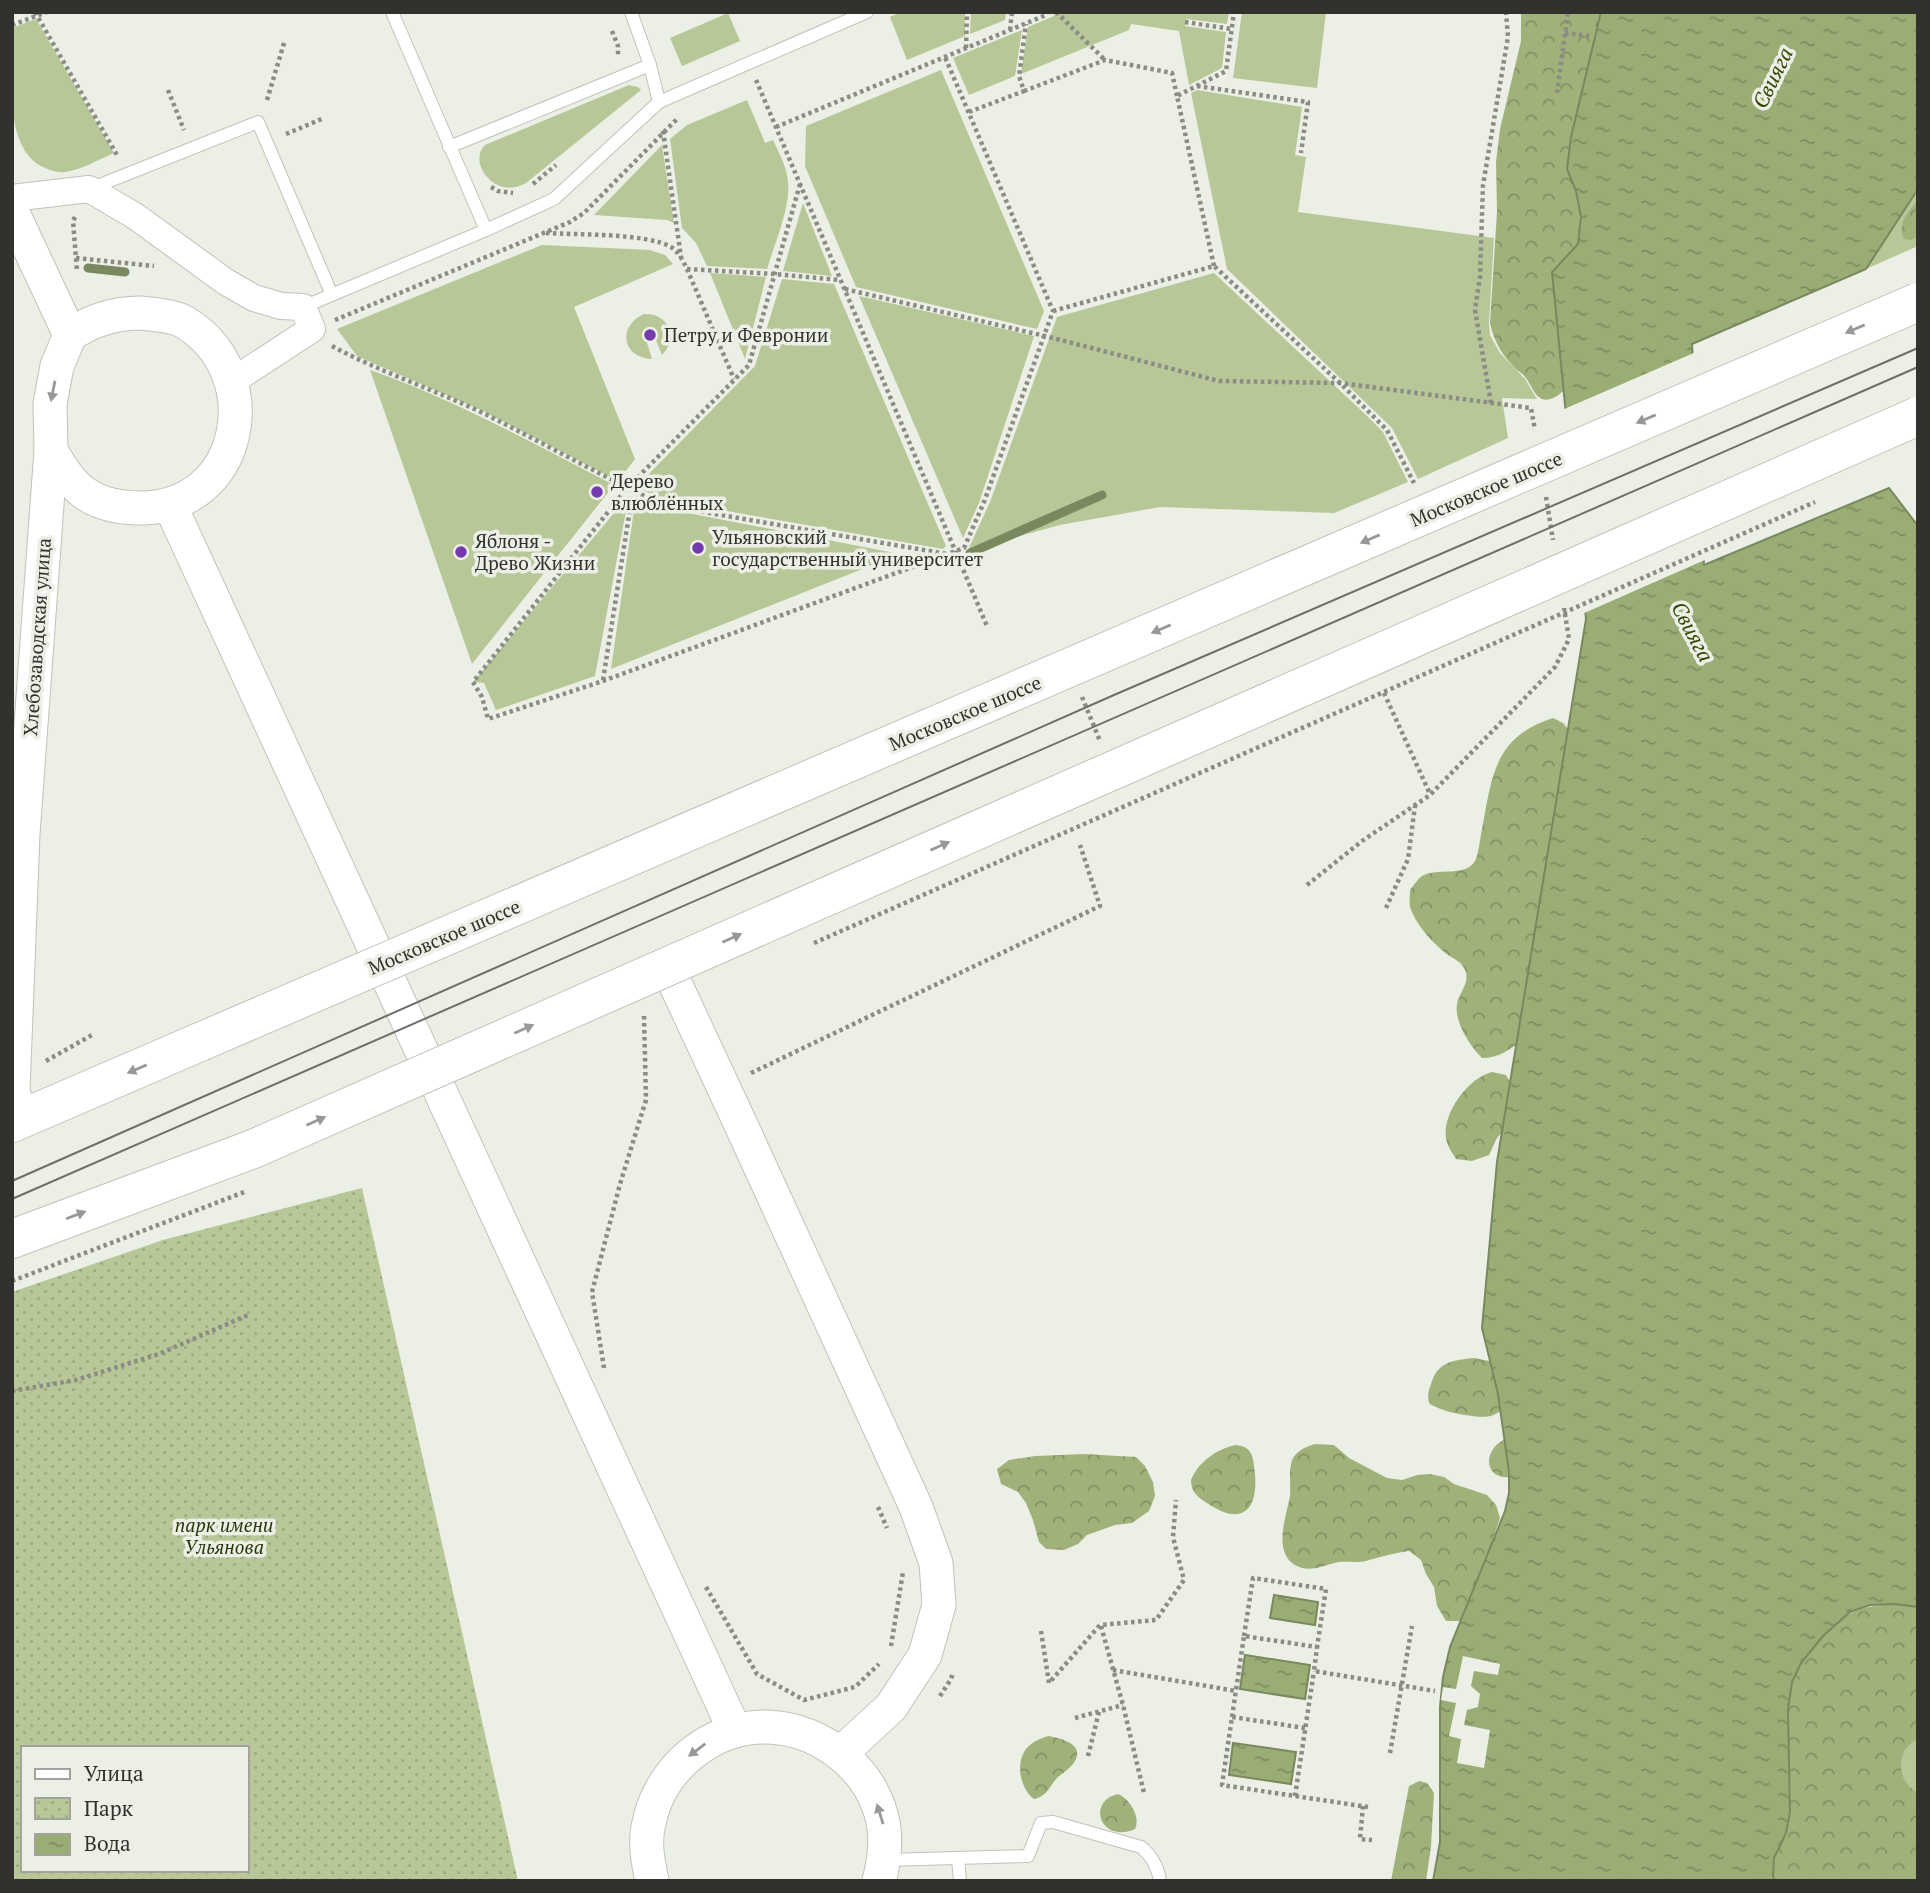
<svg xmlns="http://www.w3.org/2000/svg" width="1930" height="1893" viewBox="0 0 1930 1893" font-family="'PT Serif',serif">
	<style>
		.grass { fill: #b7c797 }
		.forest { fill: url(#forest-crowns) }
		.park { fill: url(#park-dots); fill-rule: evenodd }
		.water { fill: url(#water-ripples); stroke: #7a885f; stroke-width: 2 }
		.pier { fill: #ebefe5 }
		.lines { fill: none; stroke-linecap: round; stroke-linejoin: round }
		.stream { stroke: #7a885f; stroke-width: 9 }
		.service-casing { stroke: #bfc3b9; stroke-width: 14 }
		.minor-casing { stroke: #bfc3b9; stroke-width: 28 }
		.tertiary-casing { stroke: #bfc3b9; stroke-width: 35 }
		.primary-casing { stroke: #bfc3b9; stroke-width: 40 }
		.path { stroke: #8a8c85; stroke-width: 4.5; stroke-dasharray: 3.5 3.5; stroke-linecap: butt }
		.service { stroke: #fff; stroke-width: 12 }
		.minor { stroke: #fff; stroke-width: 26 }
		.tertiary { stroke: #fff; stroke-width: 33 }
		.primary { stroke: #fff; stroke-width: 38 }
		.tram { stroke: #6d6f6a; stroke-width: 2 }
		.primary-bridge-casing { stroke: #bfc3b9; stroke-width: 40; stroke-linecap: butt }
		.path-bridge { stroke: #8a8c85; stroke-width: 4.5; stroke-dasharray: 3.5 3.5; stroke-linecap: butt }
		.primary-bridge { stroke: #fff; stroke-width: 38 }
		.oneway { fill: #989896 }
		.poi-dot { fill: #753ab0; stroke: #ebefe5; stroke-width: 2.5 }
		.labels { text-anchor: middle; stroke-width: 7; stroke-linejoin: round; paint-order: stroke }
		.poi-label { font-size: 19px; fill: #31322e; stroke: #ebefe5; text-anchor: start }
		.street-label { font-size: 19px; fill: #31322e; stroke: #ebefe5 }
		.park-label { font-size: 19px; font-style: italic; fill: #2a360a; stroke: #ebefe5 }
		.water-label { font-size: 21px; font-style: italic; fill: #374703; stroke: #ebefe5 }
	</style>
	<defs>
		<pattern id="forest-crowns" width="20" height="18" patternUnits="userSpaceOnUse" patternTransform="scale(1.75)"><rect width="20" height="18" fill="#a0b279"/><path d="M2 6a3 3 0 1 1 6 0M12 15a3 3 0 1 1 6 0" fill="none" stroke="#839164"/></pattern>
		<pattern id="park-dots" width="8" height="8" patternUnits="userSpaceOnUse" patternTransform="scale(1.75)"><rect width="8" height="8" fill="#b7c797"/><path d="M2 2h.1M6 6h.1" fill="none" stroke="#9eab82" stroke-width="1.8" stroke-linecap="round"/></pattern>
		<pattern id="water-ripples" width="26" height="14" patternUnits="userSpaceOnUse" patternTransform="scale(1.75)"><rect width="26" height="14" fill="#9aad74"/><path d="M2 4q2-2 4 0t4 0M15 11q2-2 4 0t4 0" fill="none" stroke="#7e8d60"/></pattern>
	</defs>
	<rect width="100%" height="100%" fill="#ebefe5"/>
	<g class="grass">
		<polygon points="901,12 965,12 965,36 907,60 890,17"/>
		<polygon points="971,12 1006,12 1005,20 970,34"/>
		<polygon points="1055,12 1229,12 1227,24 1186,19 1185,26 1226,32 1222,68 1189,85 1179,31 1131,24 1129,30 1021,74 1028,27 1054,16"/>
		<polygon points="1242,12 1326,12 1317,88 1233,78"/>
		<polygon points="728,13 740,41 682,66 670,38"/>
		<path d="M36,19L114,153C98,160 81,170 64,172C56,173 50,170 43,167C2,148 12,67 12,28Z"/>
		<polygon points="1022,30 1015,76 969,95 953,58"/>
		<polygon points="941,70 1044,311 1037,329 856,287 805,166 806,126"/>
		<path d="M629,85L638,87L641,90L526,183C495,201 467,162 485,145Z"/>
		<polygon points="1197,90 1302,107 1295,155 1306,157 1298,212 1494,238 1489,323 1490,335 1500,353 1525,379 1537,399 1502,398 1508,438 1418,479 1392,428 1227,269 1191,93"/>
		<path d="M747,100L765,143L773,140C779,153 787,167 788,182C791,206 774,246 767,269L707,266L696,243L682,228L670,139L687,125Z"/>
		<polygon points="662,145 674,223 667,220 594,215"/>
		<polygon points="1918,189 1918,246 1866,269"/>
		<polygon points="803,203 832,276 783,271"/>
		<polygon points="542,245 650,250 665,255 673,264 574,307 635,459 618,481 483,411 357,356 337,329"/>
		<polygon points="710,273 766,277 745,359"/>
		<polygon points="1214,273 1364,413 1383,432 1408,482 1334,513 1160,507 1060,525 968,550 990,502 1057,317"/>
		<polygon points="782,279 834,284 946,546 943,549 664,500 636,487 755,366"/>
		<polygon points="859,296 1034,336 979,503 963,538"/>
		<path d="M644,314C669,313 679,338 662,355L656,340L647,343L652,359C622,358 617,326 644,314Z"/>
		<path d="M370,370C456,400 534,444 614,485L472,664Z"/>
		<polygon points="629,495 595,676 496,710 484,683 473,682"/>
		<polygon points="636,496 662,508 900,554 611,669"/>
		<path d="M1915,1741H1918V1792C1896,1783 1895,1752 1915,1741Z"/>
	</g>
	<g class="forest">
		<path d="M1521,12H1603L1587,242L1574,380C1566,388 1555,403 1542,399C1533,395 1531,383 1525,377C1523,374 1520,372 1517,370C1503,357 1494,342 1490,323L1497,212L1496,162L1500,129L1521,41Z"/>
		<path d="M1918,200V237L1911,240L1904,239C1897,223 1908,212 1918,200Z"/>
		<path d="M1553,718L1563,723L1576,739L1523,1040C1509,1050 1499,1058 1482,1058C1470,1046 1454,1022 1457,1004C1459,992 1472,981 1464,968C1460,960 1449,957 1443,951C1430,940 1415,923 1410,907C1409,902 1410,895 1410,890C1414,885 1419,877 1424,875C1440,868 1465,877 1475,861C1479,853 1480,838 1482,829C1492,776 1494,737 1553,718Z"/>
		<path d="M1492,1072L1506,1075L1510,1082L1504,1130L1497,1138L1489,1155L1472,1161L1456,1159C1452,1152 1447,1146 1446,1138C1442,1113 1468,1078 1492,1072Z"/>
		<path d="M1474,1358L1494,1362L1506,1407C1501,1410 1497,1414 1491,1416C1477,1419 1440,1412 1429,1403C1427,1394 1429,1390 1432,1381C1439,1361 1455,1360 1474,1358Z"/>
		<path d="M1508,1438L1512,1477C1482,1481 1482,1447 1508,1438Z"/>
		<path d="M1315,1444L1334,1445L1349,1458L1387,1478L1402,1480L1417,1475L1430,1474L1444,1477L1454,1484L1487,1495L1496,1505L1500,1518L1470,1606L1461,1621H1446L1437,1606L1434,1587L1426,1574L1421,1560L1409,1551C1394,1553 1380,1557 1366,1561C1358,1563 1348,1561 1339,1562C1327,1564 1315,1571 1302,1568C1270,1558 1286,1518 1290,1496C1291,1484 1288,1468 1293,1458C1299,1449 1306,1447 1315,1444Z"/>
		<path d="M1236,1445C1242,1446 1247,1447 1250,1452C1254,1458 1254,1467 1255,1474C1258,1509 1243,1526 1210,1505C1199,1498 1191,1493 1191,1480C1199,1461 1217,1449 1236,1445Z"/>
		<polygon points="1084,1454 1136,1457 1145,1466 1153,1482 1155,1496 1149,1511 1132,1523 1115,1525 1087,1535 1078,1544 1064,1550 1046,1549 1039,1542 1033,1520 1026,1503 1018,1492 1001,1484 997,1469 1009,1460 1035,1456"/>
		<path d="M1895,1604L1918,1607V1741H1915C1895,1752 1897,1783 1918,1792V1881H1776C1767,1865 1779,1849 1785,1835C1788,1827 1790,1817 1790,1809C1793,1762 1775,1708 1800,1665C1805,1656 1814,1648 1820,1639C1843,1612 1860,1606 1895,1604Z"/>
		<path d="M1048,1736C1059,1738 1085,1743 1075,1761C1071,1768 1064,1772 1058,1777C1049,1786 1048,1796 1034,1799C1021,1790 1016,1766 1024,1752C1029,1743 1039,1739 1048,1736Z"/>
		<polygon points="1419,1781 1427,1783 1434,1793 1431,1846 1426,1881 1391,1881 1409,1786"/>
		<path d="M1118,1794C1129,1798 1141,1817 1135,1829C1100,1844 1086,1801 1118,1794Z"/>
	</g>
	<path class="park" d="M362,1188L518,1881H12V1292L163,1240ZM23,1748H247V1870H23Z"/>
	<g class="water">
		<polygon points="1601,12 1918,12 1918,189 1866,269 1692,344 1704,565 1889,488 1918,526 1918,1607 1895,1604 1870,1605 1850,1612 1823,1636 1801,1663 1792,1682 1788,1710 1790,1812 1786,1833 1774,1858 1773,1876 1775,1881 1433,1881 1440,1842 1440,1707 1443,1677 1450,1647 1505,1511 1509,1493 1509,1472 1498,1394 1482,1328 1497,1162 1586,619 1552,272 1578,244 1581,217 1576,191 1567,169 1571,137"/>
		<polygon points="1274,1595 1318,1602 1315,1625 1270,1618"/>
		<polygon points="1245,1655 1310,1665 1305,1699 1240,1689"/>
		<polygon points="1233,1743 1296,1752 1291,1784 1229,1775"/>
	</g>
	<g class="pier">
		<polygon points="1696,352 1707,559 1582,614 1562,410"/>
		<polygon points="1463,1656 1500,1664 1498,1675 1474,1671 1471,1686 1480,1694 1478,1707 1467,1710 1464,1725 1490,1730 1484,1768 1457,1763 1461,1739 1449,1736 1456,1703 1441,1700 1443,1687 1456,1689"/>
	</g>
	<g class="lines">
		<g class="stream">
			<polyline points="88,268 125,272"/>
			<polyline points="970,553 1102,495"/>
		</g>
		<g class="service-casing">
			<g id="service">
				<polyline points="631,12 650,65 659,102"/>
				<polyline points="449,147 650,65"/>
				<polyline points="92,188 258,122 332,295"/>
				<polyline points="486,230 554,199 659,102 867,12"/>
				<polyline points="303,307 486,230 392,12"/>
				<polyline points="958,1859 960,1881"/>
				<path d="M885,1860L1028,1856L1041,1823L1053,1822L1141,1847C1152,1856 1158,1867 1160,1881"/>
			</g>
		</g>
		<g class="minor-casing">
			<polyline id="minor" points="12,198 89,189 135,216 226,282 254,298 281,306 303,307 312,329 231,382"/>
		</g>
		<g class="tertiary-casing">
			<g id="tertiary">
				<polyline points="12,211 70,335 57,366 50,404 51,450 23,834 13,1091 21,1119"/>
				<path d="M51,450C72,489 91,507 138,508C243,510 269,375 186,323C176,316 152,314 140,313C114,313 92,320 70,335"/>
				<polyline points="170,505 735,1731"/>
				<polyline points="667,966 741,1125 916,1507 936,1563 939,1605 925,1655 891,1707 840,1754"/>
				<path d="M652,1881C648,1862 644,1842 649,1823C660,1768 712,1725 768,1727C824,1729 876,1772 884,1828C886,1846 884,1863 879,1881"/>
			</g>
		</g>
		<g class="primary-casing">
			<g id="primary">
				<polyline points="12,1123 200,1042"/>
				<polyline points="12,1239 253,1149"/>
			</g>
		</g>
		<g class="path">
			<polyline points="35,12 117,155"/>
			<polyline points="1056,12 1105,60"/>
			<polyline points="1185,22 1231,29"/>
			<polyline points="12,25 47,12"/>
			<polyline points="1010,30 1012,12"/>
			<polyline points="612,31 618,46 618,56"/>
			<polyline points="1565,33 1591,36"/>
			<polyline points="966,48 967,12"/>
			<polyline points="756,80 987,626"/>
			<polyline points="1197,86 1308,102 1301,153"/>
			<polyline points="168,90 184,130"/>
			<polyline points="1024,91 1105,60 1172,73 1177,96"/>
			<polyline points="1557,93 1568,12"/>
			<polyline points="267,100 285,40"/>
			<polyline points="969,112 1024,91 1019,76 1026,24"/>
			<polyline points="776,127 1046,15 1046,12"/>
			<polyline points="663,131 681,257"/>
			<polyline points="286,134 324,118"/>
			<polyline points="533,184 556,165"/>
			<polyline points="800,184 749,365 627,488 473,682 482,697 488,719 603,681 964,548 984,502 1053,311 945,57"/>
			<polyline points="491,187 498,191 513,193"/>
			<polyline points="75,217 73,221 77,271"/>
			<path d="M546,233C577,235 647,233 671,247C679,252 683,261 687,269L734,379"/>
			<polyline points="76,258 154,266"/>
			<polyline points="1214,266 1177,96 1226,71 1234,12"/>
			<polyline points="687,269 774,274 840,280"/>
			<polyline points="845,289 1045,336 1219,381 1340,383 1531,408 1535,430"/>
			<polyline points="1053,311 1214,266 1340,383 1387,430 1414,483"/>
			<polyline points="335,320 570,222 584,213 678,118"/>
			<path d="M332,346C380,372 433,389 483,413C543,443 602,476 663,505L947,554"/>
			<polyline points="1491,403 1475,310 1480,277 1483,185 1508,37 1506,12"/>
			<polyline points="1546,497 1553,540"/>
			<polyline points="603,680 633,490"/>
			<polyline points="1384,693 1430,794"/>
			<polyline points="1082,697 1100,741"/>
			<polyline points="1307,885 1362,841 1430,795 1555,667 1569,639 1564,608"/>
			<polyline points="1386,908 1408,859 1415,806"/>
			<polyline points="46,1061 92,1035"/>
			<polyline points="751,1073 1100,906 1080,845"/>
			<polyline points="12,1281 247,1191"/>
			<polyline points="604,1368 592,1292 620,1184 646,1100 644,1016"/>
			<polyline points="12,1391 76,1380 159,1354 248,1315"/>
			<polyline points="878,1507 887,1528"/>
			<polyline points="706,1587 757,1674 804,1700 855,1687 879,1664"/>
			<polyline points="1101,1626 1123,1705 1144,1793"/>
			<polyline points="1041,1631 1049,1683 1100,1625 1156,1620 1184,1580 1173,1537 1176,1500"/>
			<polyline points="1244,1636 1253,1578 1326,1589 1317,1647"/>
			<polyline points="891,1646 903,1572"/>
			<polyline points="1113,1670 1236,1691"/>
			<polyline points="940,1696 951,1679 953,1673"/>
			<polyline points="1232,1717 1244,1636 1317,1647 1314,1671 1435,1691"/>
			<polyline points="1075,1718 1123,1705"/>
			<polyline points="1305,1728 1232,1717 1222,1785 1368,1807"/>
			<polyline points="1390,1753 1412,1626"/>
			<polyline points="1088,1756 1099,1712"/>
			<polyline points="1295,1796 1314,1671"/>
			<polyline points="1363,1806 1360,1839 1372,1840"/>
		</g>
		<use href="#service" class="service"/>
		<use href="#minor" class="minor"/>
		<use href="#tertiary" class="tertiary"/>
		<use href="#primary" class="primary"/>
		<g class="tram">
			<polyline points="12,1181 1114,695 1918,348"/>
			<polyline points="12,1199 1918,367"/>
		</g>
		<g class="primary-bridge-casing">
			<g id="primary-bridge">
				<polyline points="200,1042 1918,302"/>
				<polyline points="253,1149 1918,416"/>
			</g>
		</g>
		<polyline class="path-bridge" points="814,943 1815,502"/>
		<use href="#primary-bridge" class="primary-bridge"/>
	</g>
	<defs><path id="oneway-solid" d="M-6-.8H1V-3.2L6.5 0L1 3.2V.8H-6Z" transform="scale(1.75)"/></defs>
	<g class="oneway">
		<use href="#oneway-solid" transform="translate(1855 329) rotate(157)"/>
		<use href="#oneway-solid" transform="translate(53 391) rotate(101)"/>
		<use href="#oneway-solid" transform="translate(1646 419) rotate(157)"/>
		<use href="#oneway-solid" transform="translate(1370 539) rotate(157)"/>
		<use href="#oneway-solid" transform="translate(1161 629) rotate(157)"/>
		<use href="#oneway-solid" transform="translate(940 846) rotate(-24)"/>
		<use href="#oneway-solid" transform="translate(732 938) rotate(-24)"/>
		<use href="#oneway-solid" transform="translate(524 1029) rotate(-24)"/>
		<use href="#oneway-solid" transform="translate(137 1069) rotate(157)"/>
		<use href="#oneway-solid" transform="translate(316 1121) rotate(-24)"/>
		<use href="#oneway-solid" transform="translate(76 1215) rotate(-21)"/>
		<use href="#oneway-solid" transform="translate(697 1750) rotate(143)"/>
		<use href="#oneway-solid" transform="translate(880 1814) rotate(-107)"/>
	</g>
	<g class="poi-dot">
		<circle cx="650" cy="335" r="7"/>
		<circle cx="597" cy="492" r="7"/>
		<circle cx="698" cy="548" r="7"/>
		<circle cx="461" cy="552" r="7"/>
	</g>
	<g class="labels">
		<g class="poi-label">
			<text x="664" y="342">Петру и Февронии</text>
			<text x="611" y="488">Дерево<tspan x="611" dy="22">влюблённых</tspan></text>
			<text x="712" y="544">Ульяновский<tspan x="712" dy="22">государственный университет</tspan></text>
			<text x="475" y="548">Яблоня -<tspan x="475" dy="22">Древо Жизни</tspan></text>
		</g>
		<g class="street-label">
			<text transform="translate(1486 489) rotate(-23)" y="7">Московское шоссе</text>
			<text transform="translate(37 637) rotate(-86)" y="7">Хлебозаводская улица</text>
			<text transform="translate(965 713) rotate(-23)" y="7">Московское шоссе</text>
			<text transform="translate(444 937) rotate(-23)" y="7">Московское шоссе</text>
		</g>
		<g class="park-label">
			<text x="224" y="1532">парк имени<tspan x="224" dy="22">Ульянова</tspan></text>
		</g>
		<g class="water-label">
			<text transform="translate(1773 78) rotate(-64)" y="7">Свияга</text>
			<text transform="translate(1692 632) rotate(62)" y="7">Свияга</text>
		</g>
	</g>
	<rect width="1930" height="1893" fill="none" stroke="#31322e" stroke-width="28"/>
	<rect x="21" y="1746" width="228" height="126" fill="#ebefe5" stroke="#a1a39c" stroke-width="2"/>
	<rect x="35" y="1769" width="35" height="10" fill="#ffffff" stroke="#a1a39c" stroke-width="2"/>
	<text x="84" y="1781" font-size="21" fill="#31322e">Улица</text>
	<rect x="35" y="1798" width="35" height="21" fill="url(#park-dots)" stroke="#a1a39c" stroke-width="2"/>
	<text x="84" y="1816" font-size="21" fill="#31322e">Парк</text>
	<rect x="35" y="1834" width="35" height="21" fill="url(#water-ripples)" stroke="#a1a39c" stroke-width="2"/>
	<text x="84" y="1851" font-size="21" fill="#31322e">Вода</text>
</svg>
